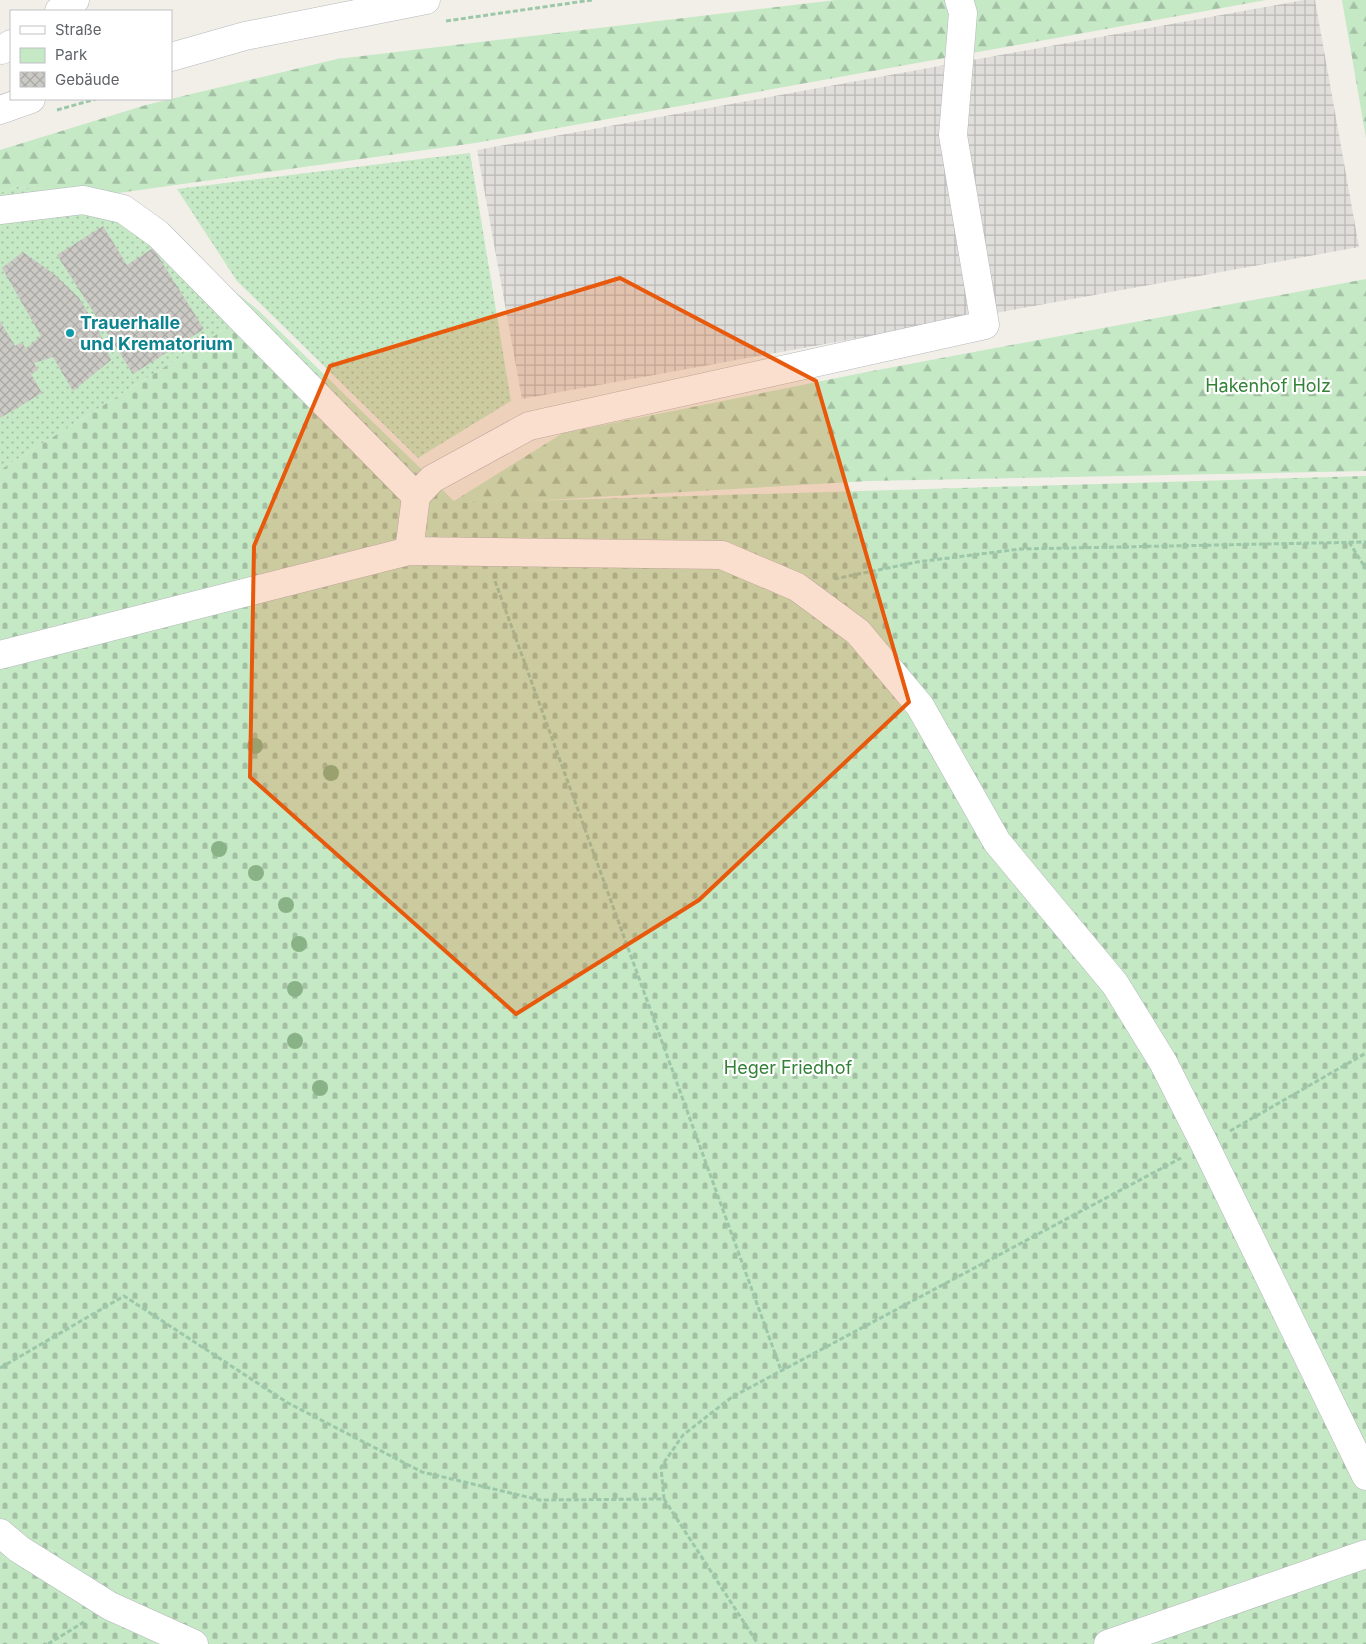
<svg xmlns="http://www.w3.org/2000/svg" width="1366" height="1644" viewBox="0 0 1366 1644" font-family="Inter,sans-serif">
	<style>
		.industrial { fill: url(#industrial-grid) }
		.green { fill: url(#green-dots) }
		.forest { fill: url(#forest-firs) }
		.cemetery { fill: url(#cemetery-stones) }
		.building { fill: url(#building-cross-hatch) }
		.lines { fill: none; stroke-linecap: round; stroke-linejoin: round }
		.minor-casing { stroke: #b5b8bc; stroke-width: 29 }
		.path { stroke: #9cc7a9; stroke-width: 3; stroke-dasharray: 5 2.5; stroke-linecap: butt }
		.minor { stroke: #fff; stroke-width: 28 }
		.tree { fill: #89b387 }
		.marked { fill: #e8590c; fill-opacity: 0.2; stroke: #e8590c; stroke-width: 4; stroke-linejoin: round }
		.culture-dot { fill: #0f9aa8; stroke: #fff; stroke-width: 2 }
		.labels { text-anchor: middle; stroke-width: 4.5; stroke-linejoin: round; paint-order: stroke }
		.culture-label { font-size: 18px; font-weight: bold; fill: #0d838f; stroke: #fff; text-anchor: start }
		.park-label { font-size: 18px; fill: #348238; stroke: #fff }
	</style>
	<defs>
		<pattern id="industrial-grid" width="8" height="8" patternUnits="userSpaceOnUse" patternTransform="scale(1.25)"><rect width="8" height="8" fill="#e0deda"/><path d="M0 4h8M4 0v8" fill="none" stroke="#b9b8b5"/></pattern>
		<pattern id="green-dots" width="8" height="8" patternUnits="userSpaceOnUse" patternTransform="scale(1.25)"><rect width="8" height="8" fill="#c5e8c5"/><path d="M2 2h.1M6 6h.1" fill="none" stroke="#a3c0a4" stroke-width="1.8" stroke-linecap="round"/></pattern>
		<pattern id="forest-firs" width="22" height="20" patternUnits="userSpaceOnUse" patternTransform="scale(1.25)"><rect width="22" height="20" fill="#c5e8c5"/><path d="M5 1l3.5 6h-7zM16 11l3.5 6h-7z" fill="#a3c0a4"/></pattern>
		<pattern id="cemetery-stones" width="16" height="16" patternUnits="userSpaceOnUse" patternTransform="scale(1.25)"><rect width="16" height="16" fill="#c5e8c5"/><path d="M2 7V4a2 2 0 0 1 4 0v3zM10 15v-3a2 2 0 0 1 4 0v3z" fill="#a3c0a4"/></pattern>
		<pattern id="building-cross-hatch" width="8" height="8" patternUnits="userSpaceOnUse" patternTransform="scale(1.25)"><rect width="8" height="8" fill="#cccac5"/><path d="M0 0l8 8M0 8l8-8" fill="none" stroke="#a9a8a4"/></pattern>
	</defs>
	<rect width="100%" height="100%" fill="#f1efe8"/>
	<polygon class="industrial" points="1304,0 1315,0 1359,247 522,399 477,150"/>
	<g class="green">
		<polygon points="470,153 511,401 418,458 237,281 177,189"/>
		<polygon points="17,187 111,194 257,309 0,470 0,193"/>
	</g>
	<g class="forest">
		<polygon points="836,0 1266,0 475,143 111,194 17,187 0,193 0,150 146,105 337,59"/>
		<polygon points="1342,0 1366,0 1366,138"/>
		<polygon points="1366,279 1366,471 868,481 446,506 563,433 867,372"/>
	</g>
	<polygon class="cemetery" points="257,309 456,503 1366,476 1366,1644 0,1644 0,470"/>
	<g class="building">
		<polygon points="103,226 127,265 153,248 204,329 133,374 57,255"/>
		<polygon points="23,252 54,274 79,298 99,330 111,360 73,391 53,357 34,363 38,370 31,374 42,393 0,418 0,321 15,346 22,342 26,349 41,336 2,268"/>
	</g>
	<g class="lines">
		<g class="minor-casing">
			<g id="minor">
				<polyline points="59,11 75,0"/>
				<polyline points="2,50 11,44"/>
				<polyline points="171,57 245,36 426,0"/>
				<polyline points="0,110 31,99"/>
				<polyline points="0,210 83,200 123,209 158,234 416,496"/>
				<polyline points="409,551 416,496 432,479 529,426 985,325 953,135 963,13 959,0"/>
				<polyline points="0,655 409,551 722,555 797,587 858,632 920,706 997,842 1115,984 1163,1062 1205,1145 1366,1476"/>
				<polyline points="0,1533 19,1549 110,1606 194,1644"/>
				<polyline points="1108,1644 1366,1554"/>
			</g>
		</g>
		<g class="path">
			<polyline points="446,21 592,0"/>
			<polyline points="57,110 96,99"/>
			<polyline points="1349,542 1366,569"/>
			<polyline points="834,579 917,562 1020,549 1366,542"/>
			<polyline points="495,581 781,1370"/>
			<polyline points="1230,1131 1366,1053"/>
			<polyline points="0,1368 124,1296 288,1403 422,1472 540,1500 664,1499 661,1467 683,1435 732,1397 1181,1158"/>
			<polyline points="664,1499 758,1644"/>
			<polyline points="48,1644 84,1622"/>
		</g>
		<use href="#minor" class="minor"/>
	</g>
	<g class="tree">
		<circle cx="255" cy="746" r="8"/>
		<circle cx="331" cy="773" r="8"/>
		<circle cx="219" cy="849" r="8"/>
		<circle cx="256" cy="873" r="8"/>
		<circle cx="286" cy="905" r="8"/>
		<circle cx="299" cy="944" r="8"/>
		<circle cx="295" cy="989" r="8"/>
		<circle cx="295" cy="1041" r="8"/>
		<circle cx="320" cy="1088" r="8"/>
	</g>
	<path class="marked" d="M620,278L816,381L909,702L699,900L516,1014L250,777L254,546L330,366Z"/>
	<circle class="culture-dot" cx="70" cy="333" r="5"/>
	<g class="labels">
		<g class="culture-label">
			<text x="80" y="329">Trauerhalle<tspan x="80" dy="21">und Krematorium</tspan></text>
		</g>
		<g class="park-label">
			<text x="1268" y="392">Hakenhof Holz</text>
			<text x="788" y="1074">Heger Friedhof</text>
		</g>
	</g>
	<rect x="10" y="10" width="162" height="90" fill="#ffffff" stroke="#bfc1c3"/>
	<rect x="20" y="26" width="25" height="8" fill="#ffffff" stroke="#bfc1c3"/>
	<text x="55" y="35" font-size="15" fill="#5f6368">Straße</text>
	<rect x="20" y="48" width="25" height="15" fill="#c5e8c5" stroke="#bfc1c3"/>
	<text x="55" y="60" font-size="15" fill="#5f6368">Park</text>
	<rect x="20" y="72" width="25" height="15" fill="url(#building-cross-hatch)" stroke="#bfc1c3"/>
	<text x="55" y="85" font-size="15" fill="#5f6368">Gebäude</text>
</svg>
